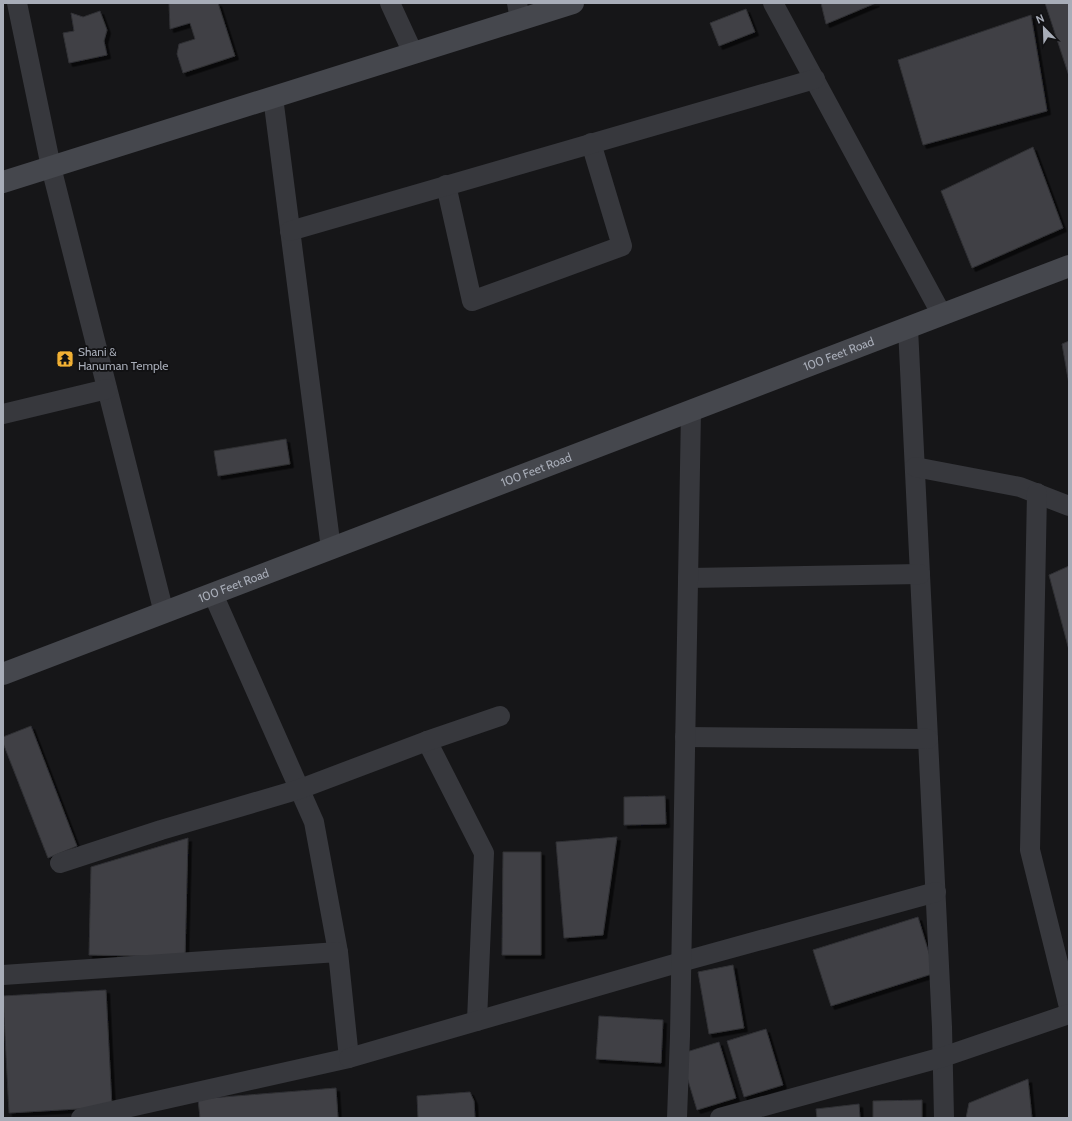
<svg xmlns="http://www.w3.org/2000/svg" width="1072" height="1121" viewBox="0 0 1072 1121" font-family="Cabin,sans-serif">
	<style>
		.building { fill: #404145; stroke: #303034; filter: url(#shadow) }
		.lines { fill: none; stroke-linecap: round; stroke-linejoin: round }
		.street { stroke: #37383d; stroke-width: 20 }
		.secondary { stroke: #45474d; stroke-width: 22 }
		.labels { text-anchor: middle; stroke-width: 3.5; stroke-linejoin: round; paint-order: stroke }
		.poi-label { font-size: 12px; fill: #a8adb8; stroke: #111113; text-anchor: start }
		.street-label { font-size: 12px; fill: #a8adb8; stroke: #111113 }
	</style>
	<defs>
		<filter id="shadow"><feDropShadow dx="3.5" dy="3.5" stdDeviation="0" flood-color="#0009"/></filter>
	</defs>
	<rect width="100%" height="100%" fill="#161618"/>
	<g class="building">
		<polygon points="169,3 218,3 235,56 183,73 177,54 179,44 195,39 190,23 170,29"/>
		<polygon points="821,3 876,3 826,24"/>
		<polygon points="1045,3 1069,3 1069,76"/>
		<polygon points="746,9 755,32 719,46 710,23"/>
		<polygon points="100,11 107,30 104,41 107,55 69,63 63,33 74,31 71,13 83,17"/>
		<polygon points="1031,15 1047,111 923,145 898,60"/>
		<polygon points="1033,147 1063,228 972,268 941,191"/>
		<polygon points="1069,341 1069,384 1062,344"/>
		<polygon points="286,439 290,464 218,476 214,451"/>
		<polygon points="1069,566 1069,650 1049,575"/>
		<polygon points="31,726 77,846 48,858 3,743 3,737"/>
		<polygon points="665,796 666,824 624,825 624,797"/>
		<polygon points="617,837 603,935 564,938 556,842"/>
		<polygon points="188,838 185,957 89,955 91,867"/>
		<polygon points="503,852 541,852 541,955 502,955"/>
		<polygon points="918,917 935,973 831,1006 813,950"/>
		<polygon points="733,965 744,1028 709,1034 698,972"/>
		<polygon points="106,990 112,1107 9,1113 3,996"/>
		<polygon points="599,1016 663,1020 661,1063 596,1059"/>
		<polygon points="766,1029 783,1085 744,1097 727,1041"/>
		<polygon points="719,1042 736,1098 697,1110 680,1054"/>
		<polygon points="1028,1079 1032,1118 966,1118 969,1103"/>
		<polygon points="336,1088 338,1118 200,1118 198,1099"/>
		<polygon points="470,1092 474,1101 475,1118 418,1118 417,1096"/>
		<polygon points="922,1100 922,1118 873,1118 873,1101"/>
		<polygon points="859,1104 860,1118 817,1118 816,1109"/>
	</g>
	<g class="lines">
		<g class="street">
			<polyline points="17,3 51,167 164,613"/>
			<polyline points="390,3 413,53"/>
			<polyline points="517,3 520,19"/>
			<polyline points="773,3 942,315"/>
			<polyline points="273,97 331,549"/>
			<polyline points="446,185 472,301 622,246 591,143"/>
			<polyline points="290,231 815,79"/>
			<polyline points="908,328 942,1027 944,1118"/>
			<polyline points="3,414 107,389"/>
			<polyline points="915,467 1020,487 1069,506"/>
			<polyline points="1037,493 1030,850 1069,1007"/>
			<polyline points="688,578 920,574"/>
			<polyline points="213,594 314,822 338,952"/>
			<polyline points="685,737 928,739"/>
			<polyline points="427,741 484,853 477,1021"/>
			<polyline points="60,863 161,830 300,789 427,741 500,716"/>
			<polyline points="3,975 338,952 349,1058 81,1118"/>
			<polyline points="349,1058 681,962 936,892"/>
			<polyline points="677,1118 680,1036 691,411"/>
			<polyline points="720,1118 943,1057 1069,1014"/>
		</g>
		<g class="secondary">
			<polyline points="3,182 573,3"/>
			<path id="s1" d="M3,674L1069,266"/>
		</g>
	</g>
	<defs>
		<g id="temple-square" transform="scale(0.9)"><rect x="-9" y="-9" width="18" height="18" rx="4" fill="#f2b134" stroke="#111113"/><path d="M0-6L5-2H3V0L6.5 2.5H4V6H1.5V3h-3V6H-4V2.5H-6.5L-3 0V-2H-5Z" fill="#111"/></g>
	</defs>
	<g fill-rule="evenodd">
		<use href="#temple-square" x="65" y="359"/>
	</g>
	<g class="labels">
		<g class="poi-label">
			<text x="78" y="356">Shani &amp;<tspan x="78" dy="14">Hanuman Temple</tspan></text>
		</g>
		<g class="street-label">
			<text dy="4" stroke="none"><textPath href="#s1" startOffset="895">100 Feet Road</textPath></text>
			<text dy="4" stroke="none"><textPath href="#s1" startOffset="571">100 Feet Road</textPath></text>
			<text dy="4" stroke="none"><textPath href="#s1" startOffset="247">100 Feet Road</textPath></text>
		</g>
	</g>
	<rect width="1072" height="1121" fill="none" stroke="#a8adb8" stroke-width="8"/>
	<g transform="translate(1044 28) rotate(337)" stroke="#111113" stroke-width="3" paint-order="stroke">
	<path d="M0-3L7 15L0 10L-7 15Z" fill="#a8adb8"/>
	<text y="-6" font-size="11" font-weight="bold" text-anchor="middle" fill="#a8adb8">N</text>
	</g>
</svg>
